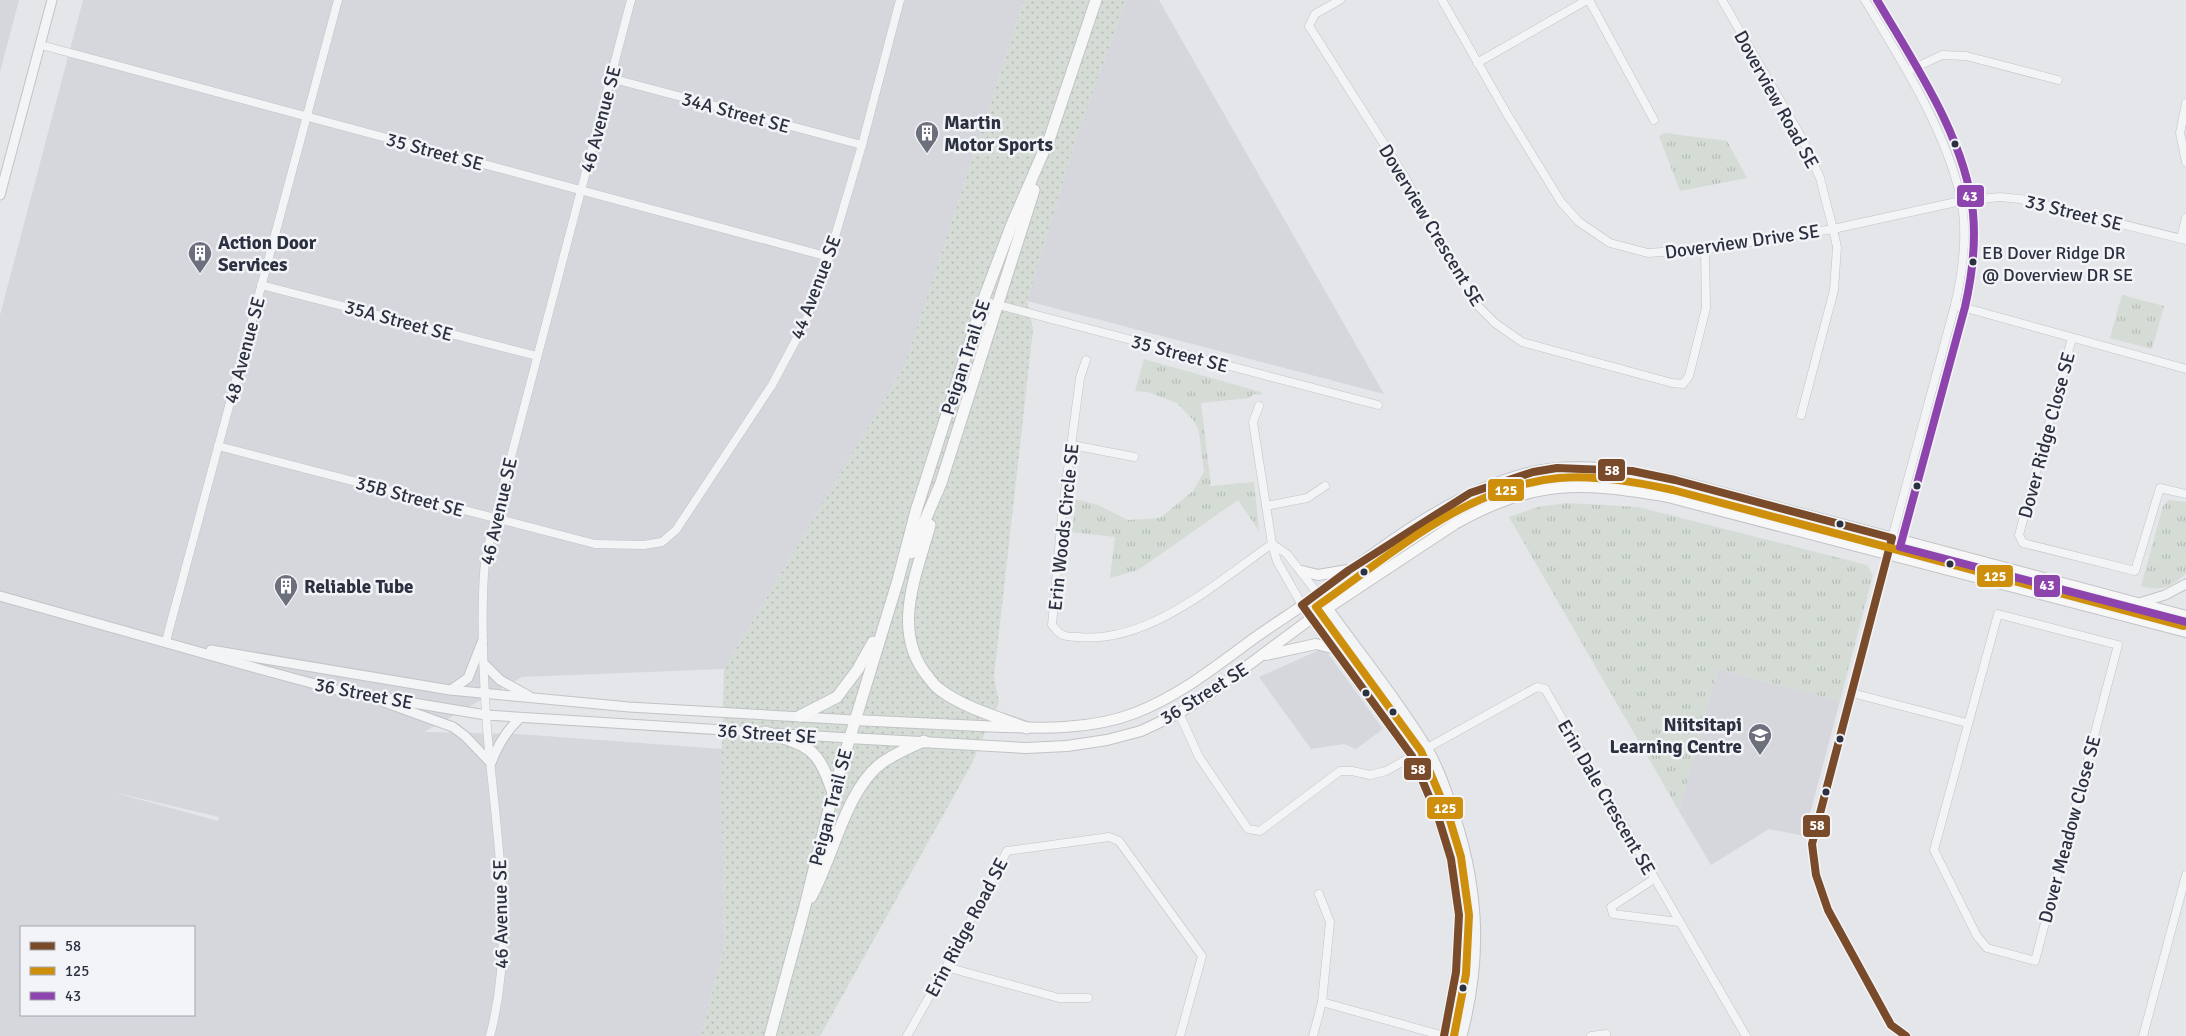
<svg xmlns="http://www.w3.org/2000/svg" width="2186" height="1036" viewBox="0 0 2186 1036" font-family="Signika,sans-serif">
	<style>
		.built { fill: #d5d7dd; fill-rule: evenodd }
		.grass { fill: url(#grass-dots) }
		.park { fill: url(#park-tufts) }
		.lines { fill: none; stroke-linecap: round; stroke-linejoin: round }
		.minor-casing { stroke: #c1c3c5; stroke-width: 9 }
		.tertiary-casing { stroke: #c1c3c5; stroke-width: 11 }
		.secondary-casing { stroke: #c1c3c5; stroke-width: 12 }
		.primary-casing { stroke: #c1c3c6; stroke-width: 13 }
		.minor { stroke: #f3f4f5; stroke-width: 8 }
		.tertiary { stroke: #f3f4f5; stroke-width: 9 }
		.secondary { stroke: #f7f7f7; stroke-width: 10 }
		.primary { stroke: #f7f7f7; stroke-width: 11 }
		.bus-1-casing { stroke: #f2f4f7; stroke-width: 11 }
		.bus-2-casing { stroke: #f2f4f7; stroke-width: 11 }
		.bus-3-casing { stroke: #f2f4f7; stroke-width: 11 }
		.bus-1 { stroke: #7a4b2a; stroke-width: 8 }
		.bus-2 { stroke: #ce8f0d; stroke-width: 8 }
		.bus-3 { stroke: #8e44ad; stroke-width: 8 }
		.bus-dot { fill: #2c3141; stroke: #f2f4f7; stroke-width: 2 }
		.labels { text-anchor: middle; stroke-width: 5; stroke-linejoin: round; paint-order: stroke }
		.bus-label { font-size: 18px; fill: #2c3141; stroke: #f2f4f7; text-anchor: start }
		.street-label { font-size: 19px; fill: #2c3141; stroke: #f2f4f7 }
		.poi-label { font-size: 19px; font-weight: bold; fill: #2c3141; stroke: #f2f4f7; text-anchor: start }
		.line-badge { stroke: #f2f4f7; stroke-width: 2 }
		.badge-label { font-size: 14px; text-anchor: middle; font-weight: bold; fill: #fff }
	</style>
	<defs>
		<pattern id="grass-dots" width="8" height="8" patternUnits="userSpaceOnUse" patternTransform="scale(1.25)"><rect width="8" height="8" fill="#d4dcd5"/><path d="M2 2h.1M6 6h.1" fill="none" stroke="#b6bdb8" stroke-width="1.8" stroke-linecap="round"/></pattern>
		<pattern id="park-tufts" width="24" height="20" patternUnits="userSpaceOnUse" patternTransform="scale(1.25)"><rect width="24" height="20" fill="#d4dcd5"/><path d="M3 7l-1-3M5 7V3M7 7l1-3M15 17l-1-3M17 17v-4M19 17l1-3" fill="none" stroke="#b6bdb8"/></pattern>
	</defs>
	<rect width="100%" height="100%" fill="#e4e6e9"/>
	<g class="built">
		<polygon points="0,0 19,0 0,72"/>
		<path d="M83,0H1024L905,365L724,669L522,677L424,732L518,734L722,749L721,788L725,943L701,1036H0V315ZM116,793H117L219,817L218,821ZM21,927H194V1015H21Z"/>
		<polygon points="1126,0 1159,0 1384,394 1027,301 1076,139"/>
		<polygon points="1324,648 1383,729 1356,749 1344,744 1311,749 1259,677"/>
		<polygon points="1718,669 1840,701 1804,836 1769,829 1711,865 1679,811"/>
	</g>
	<polygon class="grass" points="1024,0 1126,0 1076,139 1027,301 1033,329 994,677 999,702 970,767 820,1036 701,1036 725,943 721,788 724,669 905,365"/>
	<g class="park">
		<polygon points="1665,133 1727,141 1747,178 1680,191 1659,136"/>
		<polygon points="2122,295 2164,306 2152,349 2110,338"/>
		<polygon points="1144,359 1261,392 1261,395 1254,394 1249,398 1201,403 1211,486 1254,482 1259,531 1238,500 1138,570 1110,578 1115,537 1072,532 1076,499 1098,505 1128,520 1160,518 1193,491 1204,472 1199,432 1194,421 1177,403 1148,392 1135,391"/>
		<path d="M2169,500L2186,502V574C2170,587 2162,592 2141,586L2163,506Z"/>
		<polygon points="1566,503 1638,507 1867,565 1873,575 1840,701 1718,669 1679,811 1509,517 1538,507"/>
	</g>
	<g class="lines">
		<g class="minor-casing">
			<g id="minor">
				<polyline points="1340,0 1315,14 1309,26 1403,174 1475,303 1495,323 1522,342 1672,383 1683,384 1689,376 1706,308 1705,249"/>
				<polyline points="1442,0 1507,114 1561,202 1579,222 1610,243 1648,253 1705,249 1833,229 1961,201 2000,197 2020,199 2186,240"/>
				<polyline points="1589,0 1654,120"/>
				<polyline points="1722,0 1803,140 1820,178 1833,229 1837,247 1834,290 1801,415"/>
				<path d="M1865,0C1901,60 1946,130 1961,199C1968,234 1963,271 1955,305L1892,538"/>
				<polyline points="41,45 829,257"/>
				<polyline points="1477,63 1587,0"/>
				<polyline points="1908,71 1942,55 1966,56 2058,80"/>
				<polyline points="610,78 862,145"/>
				<polyline points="2186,103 2180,133 2186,162"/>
				<polyline points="2181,238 2186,218"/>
				<polyline points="261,285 537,356"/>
				<polyline points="983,301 1378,405"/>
				<polyline points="1955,305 2186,369"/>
				<polyline points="2072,338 2019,535 2023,543 2135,571 2160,488 2186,494"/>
				<path d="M1086,360L1080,378L1062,515L1052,625C1055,628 1059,634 1063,635C1067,637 1074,637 1078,637C1149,644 1217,582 1272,544"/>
				<polyline points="1259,406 1253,422 1272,544 1277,561 1302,605"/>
				<polyline points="1072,445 1134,457"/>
				<polyline points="218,446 595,544 644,545 662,542 676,530 772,385 806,321 829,257 862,145 900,0"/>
				<polyline points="1266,506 1307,498 1325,486"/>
				<polyline points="1272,544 1287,554 1318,594"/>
				<polyline points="1888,554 1812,844 1816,875 1828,910 1891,1025 1906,1036"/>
				<polygon points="1998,614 2118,645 2035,961 1987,948 1977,936 1934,850"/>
				<polyline points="166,641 338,0"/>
				<polyline points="1852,693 1967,723"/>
				<polyline points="1179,713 1199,757 1248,829 1260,831 1340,771 1352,771 1370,775 1386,771 1537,687 1545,689 1746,1036"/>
				<polyline points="1654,879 1611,907 1613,914 1679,922"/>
				<polyline points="946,967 1059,998 1088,998"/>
				<polyline points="1322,1002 1444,1036"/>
				<path d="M490,1036C518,931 493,821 486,714C483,668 481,620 484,574C485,555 491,536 495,518L631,0"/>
				<polyline points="907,1036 946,967 1007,851 1109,837 1119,841 1202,956 1180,1036"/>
				<polyline points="1313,1036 1322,1002 1330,922 1319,894"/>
				<polyline points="1591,1036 1606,1034 1606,1036"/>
				<polyline points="2143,1036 2186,875"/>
			</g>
		</g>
		<g class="tertiary-casing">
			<g id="tertiary">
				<polyline points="0,195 52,0"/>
				<polyline points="1888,554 1892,538"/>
				<path d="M1318,594C1353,645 1394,693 1426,746C1437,763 1444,783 1450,801C1479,881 1484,954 1462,1036"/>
				<polyline points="0,596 263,670 337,690 371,696 486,715 849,738"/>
				<polyline points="2136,604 2165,595 2186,584"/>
				<polyline points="1302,605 1412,756 1439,820 1451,859 1459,915 1456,972 1444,1036"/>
				<polyline points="211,650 450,690 629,707 854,720"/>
				<polyline points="484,664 500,680 529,696"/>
				<polyline points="451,690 468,678 483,640"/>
				<path d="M384,702L453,727L465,736L491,763C498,744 506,731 520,718"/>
			</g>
		</g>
		<g class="secondary-casing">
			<g id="secondary">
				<polyline points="1302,571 1318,575 1348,570"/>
				<polyline points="1266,655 1316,644 1332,648"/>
				<path d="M854,720C896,722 938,724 980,726C1031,728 1086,732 1135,713C1179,696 1215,667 1253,639C1277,622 1303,606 1327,588C1386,543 1459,489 1532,472C1579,461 1629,471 1675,480L2186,616"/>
				<path d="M849,738L1026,748L1067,746L1107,740L1141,731L1179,713L1211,693L1305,623L1455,524C1534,479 1581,482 1668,497L2186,632"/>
			</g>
		</g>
		<g class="primary-casing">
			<g id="primary">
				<polyline points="1047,146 1096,0"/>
				<path d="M930,525C916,576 890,632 929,678C932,682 935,686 939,689C964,708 998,717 1027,728"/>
				<polyline points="911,553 941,483 1034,190"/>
				<polyline points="800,716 837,697 858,669 873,642"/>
				<path d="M765,732C810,747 817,746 833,793"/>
				<path d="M811,897C833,858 846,788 883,762C895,754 910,747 924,741"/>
				<polyline points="770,1036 804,910 833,793 898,580 916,511 983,301 1012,224 1049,139"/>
			</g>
		</g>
		<use href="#minor" class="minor"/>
		<use href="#tertiary" class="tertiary"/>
		<use href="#secondary" class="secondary"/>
		<use href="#primary" class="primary"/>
		<g class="bus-1-casing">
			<polyline id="bus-1" points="1444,1036 1456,972 1459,915 1451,859 1439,820 1412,756 1302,605 1349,570 1470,493 1533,472 1557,468 1632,471 1675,480 1892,538 1812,844 1816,875 1828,910 1891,1025 1906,1036"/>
		</g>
		<g class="bus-2-casing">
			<path id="bus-2" d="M1454,1036L1466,974L1469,915L1461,857L1449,817L1421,751L1316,607C1390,556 1466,486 1559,478C1597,475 1636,482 1673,490L2183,626"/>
		</g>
		<g class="bus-3-casing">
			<path id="bus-3" d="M1877,0C1914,63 1966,139 1973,213C1976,245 1972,276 1965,307L1900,547L2186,622"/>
		</g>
		<use href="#bus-1" class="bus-1"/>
		<use href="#bus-2" class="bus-2"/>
		<use href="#bus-3" class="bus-3"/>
	</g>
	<defs>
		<g id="building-pin" transform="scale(1.25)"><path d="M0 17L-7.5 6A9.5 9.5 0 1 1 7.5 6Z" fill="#6c707c" stroke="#f2f4f7"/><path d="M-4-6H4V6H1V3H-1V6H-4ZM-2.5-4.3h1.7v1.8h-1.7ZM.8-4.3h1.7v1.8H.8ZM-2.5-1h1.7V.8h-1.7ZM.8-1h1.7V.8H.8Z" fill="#fff"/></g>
		<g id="school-pin" transform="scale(1.25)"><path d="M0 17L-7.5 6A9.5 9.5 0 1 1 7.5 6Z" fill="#6c707c" stroke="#f2f4f7"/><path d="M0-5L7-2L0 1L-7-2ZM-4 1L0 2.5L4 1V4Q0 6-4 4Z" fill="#fff"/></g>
	</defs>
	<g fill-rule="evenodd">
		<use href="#building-pin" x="927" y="133"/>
		<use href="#building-pin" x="200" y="253"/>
		<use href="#building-pin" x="286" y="586"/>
		<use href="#school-pin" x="1760" y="735"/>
	</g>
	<g class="bus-dot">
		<circle cx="1955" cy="144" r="4.5"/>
		<circle cx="1973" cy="262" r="4.5"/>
		<circle cx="1917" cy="486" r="4.5"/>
		<circle cx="1840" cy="524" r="4.5"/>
		<circle cx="1950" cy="564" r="4.5"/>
		<circle cx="1364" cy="572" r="4.5"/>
		<circle cx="1366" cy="693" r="4.5"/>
		<circle cx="1393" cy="712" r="4.5"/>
		<circle cx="1840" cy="739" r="4.5"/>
		<circle cx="1826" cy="792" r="4.5"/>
		<circle cx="1463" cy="988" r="4.5"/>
	</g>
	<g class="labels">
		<g class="bus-label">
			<text x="1982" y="259">EB Dover Ridge DR<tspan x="1982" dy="22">@ Doverview DR SE</tspan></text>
		</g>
		<g class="street-label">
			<text transform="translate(1777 99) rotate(61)" y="7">Doverview Road SE</text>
			<text transform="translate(736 112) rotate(15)" y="7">34A Street SE</text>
			<text transform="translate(600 119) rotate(-75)" y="7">46 Avenue SE</text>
			<text transform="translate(435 151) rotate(15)" y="7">35 Street SE</text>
			<text transform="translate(2074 212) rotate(14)" y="7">33 Street SE</text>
			<text transform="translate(1432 225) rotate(59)" y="7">Doverview Crescent SE</text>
			<text transform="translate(1742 241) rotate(-8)" y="7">Doverview Drive SE</text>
			<text transform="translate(815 287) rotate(-69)" y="7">44 Avenue SE</text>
			<text transform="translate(399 320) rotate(15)" y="7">35A Street SE</text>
			<text transform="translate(244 350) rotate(-75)" y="7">48 Avenue SE</text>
			<text transform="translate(1180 353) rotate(15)" y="7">35 Street SE</text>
			<text transform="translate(965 357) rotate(-72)" y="7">Peigan Trail SE</text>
			<text transform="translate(2046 435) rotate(-75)" y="7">Dover Ridge Close SE</text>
			<text transform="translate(410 496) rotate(15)" y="7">35B Street SE</text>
			<text transform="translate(498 511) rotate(-77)" y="7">46 Avenue SE</text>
			<text transform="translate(1063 527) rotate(-84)" y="7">Erin Woods Circle SE</text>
			<text transform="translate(364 693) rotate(11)" y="7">36 Street SE</text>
			<text transform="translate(1204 693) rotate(-32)" y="7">36 Street SE</text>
			<text transform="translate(767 733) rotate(4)" y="7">36 Street SE</text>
			<text transform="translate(1607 797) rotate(60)" y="7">Erin Dale Crescent SE</text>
			<text transform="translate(830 807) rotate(-75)" y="7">Peigan Trail SE</text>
			<text transform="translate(2069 829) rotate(-75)" y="7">Dover Meadow Close SE</text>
			<text transform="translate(500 914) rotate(-91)" y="7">46 Avenue SE</text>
			<text transform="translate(966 927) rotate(-62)" y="7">Erin Ridge Road SE</text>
		</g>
		<g class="poi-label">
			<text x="944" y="129">Martin<tspan x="944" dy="22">Motor Sports</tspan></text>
			<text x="218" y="249">Action Door<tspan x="218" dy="22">Services</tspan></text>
			<text x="304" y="593">Reliable Tube</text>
			<text x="1742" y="731" text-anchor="end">Niitsitapi<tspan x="1742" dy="22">Learning Centre</tspan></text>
		</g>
	</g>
	<g class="line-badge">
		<rect x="1956" y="184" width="29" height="24" rx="5" fill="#8e44ad"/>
		<rect x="1597" y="458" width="29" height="24" rx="5" fill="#7a4b2a"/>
		<rect x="1487" y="478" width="38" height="24" rx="5" fill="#ce8f0d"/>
		<rect x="1976" y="564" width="38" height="24" rx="5" fill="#ce8f0d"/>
		<rect x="2033" y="574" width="28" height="24" rx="5" fill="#8e44ad"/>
		<rect x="1403" y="757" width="29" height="24" rx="5" fill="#7a4b2a"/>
		<rect x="1426" y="796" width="38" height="24" rx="5" fill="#ce8f0d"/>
		<rect x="1802" y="814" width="29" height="24" rx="5" fill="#7a4b2a"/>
	</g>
	<g class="badge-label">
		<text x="1970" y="201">43</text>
		<text x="1612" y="475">58</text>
		<text x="1506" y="495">125</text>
		<text x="1995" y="581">125</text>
		<text x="2047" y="590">43</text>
		<text x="1418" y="774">58</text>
		<text x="1445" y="813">125</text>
		<text x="1817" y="830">58</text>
	</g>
	<rect x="20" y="926" width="175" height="90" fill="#f2f4f7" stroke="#a3a6ae"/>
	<rect x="30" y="942" width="25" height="8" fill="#7a4b2a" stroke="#a3a6ae"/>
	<text x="65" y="951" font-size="15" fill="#2c3141">58</text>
	<rect x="30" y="967" width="25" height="8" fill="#ce8f0d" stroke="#a3a6ae"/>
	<text x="65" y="976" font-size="15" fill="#2c3141">125</text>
	<rect x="30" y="992" width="25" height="8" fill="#8e44ad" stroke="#a3a6ae"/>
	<text x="65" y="1001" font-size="15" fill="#2c3141">43</text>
</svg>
